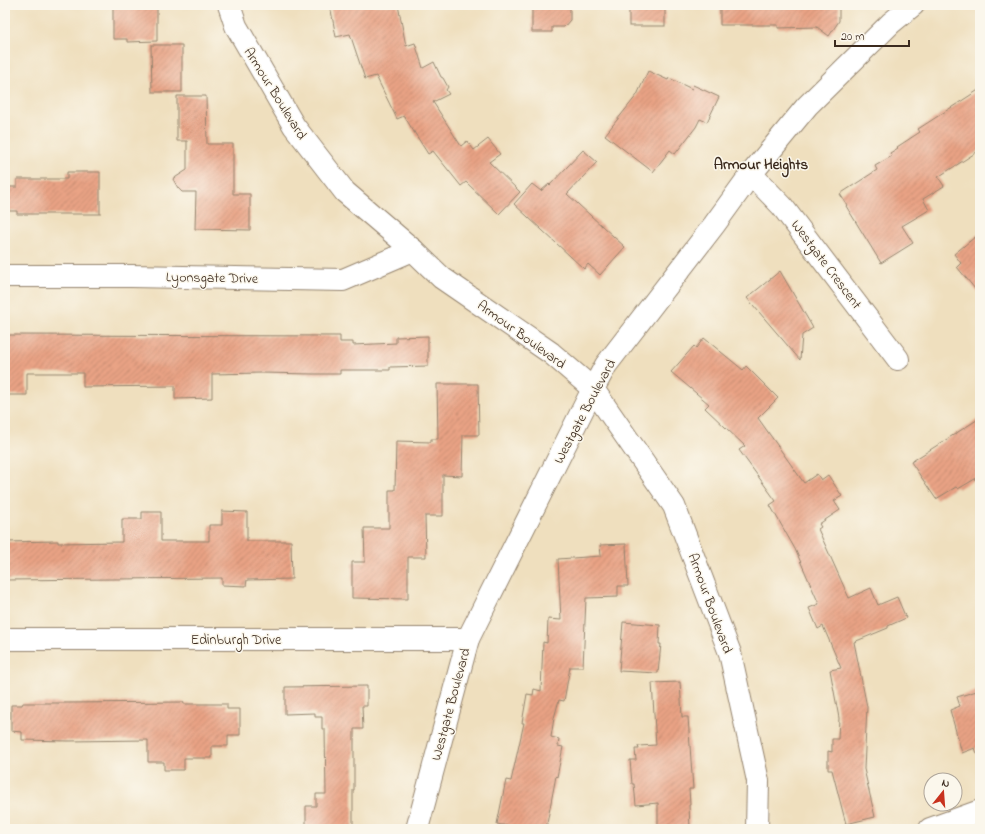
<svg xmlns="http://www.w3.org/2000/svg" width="985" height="834" viewBox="0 0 985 834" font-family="'Indie Flower',sans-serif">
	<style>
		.building { fill: url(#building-hatch) }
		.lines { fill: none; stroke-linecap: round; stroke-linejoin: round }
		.street-casing { stroke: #95846e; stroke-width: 24 }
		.street { stroke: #fff; stroke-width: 22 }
		.labels { text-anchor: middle; stroke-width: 3; stroke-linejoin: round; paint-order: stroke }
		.street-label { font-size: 14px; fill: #3b2a1e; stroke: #fbf7ec }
		.neighbourhood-label { font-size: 15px; font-weight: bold; fill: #3b2a1e; stroke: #fbf7ec }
	</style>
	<defs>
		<pattern id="building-hatch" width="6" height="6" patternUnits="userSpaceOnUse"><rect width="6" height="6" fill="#e9a385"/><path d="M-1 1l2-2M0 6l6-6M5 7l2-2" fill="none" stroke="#be856c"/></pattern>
	</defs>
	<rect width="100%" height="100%" fill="#fbf7ec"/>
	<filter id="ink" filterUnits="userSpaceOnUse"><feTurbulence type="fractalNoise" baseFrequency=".025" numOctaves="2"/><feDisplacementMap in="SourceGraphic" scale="8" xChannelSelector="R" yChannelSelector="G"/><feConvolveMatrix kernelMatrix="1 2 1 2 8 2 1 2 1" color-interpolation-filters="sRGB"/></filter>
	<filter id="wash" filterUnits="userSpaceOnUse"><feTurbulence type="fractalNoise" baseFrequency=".012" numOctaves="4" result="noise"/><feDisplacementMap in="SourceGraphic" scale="16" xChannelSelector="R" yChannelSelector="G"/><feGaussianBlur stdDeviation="0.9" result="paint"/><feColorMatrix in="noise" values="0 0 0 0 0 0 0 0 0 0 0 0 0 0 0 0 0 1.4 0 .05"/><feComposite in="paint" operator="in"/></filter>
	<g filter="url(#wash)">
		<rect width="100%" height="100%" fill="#efdfbe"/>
		<g id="blocks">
			<g class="building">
				<polygon points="126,5 157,5 157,41 127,42 127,39 113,39 113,6 126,6"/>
				<polygon points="330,5 398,5 406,46 415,43 423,68 434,62 441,77 443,78 448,87 446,90 449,94 433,102 461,146 467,141 474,150 488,139 500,154 489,162 520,192 499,214 466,182 461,186 433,151 428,154 404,116 397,119 376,76 365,79 350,34 336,37"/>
				<polygon points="532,5 570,5 570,20 564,27 552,27 552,32 532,32"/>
				<rect x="629" y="5" width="36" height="21"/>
				<polygon points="720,5 839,5 839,21 829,36 817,27 778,28 778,25 720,25"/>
				<polygon points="151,45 182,45 182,92 152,92"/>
				<polygon points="648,71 668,80 669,78 692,89 693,85 719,97 707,122 700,119 696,127 675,154 670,150 653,172 605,135 637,95"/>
				<polygon points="980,89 980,150 938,177 944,186 923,199 929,210 902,226 913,243 881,263 846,206 847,205 840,194 877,170 875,166 892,156 890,153 898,148 897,147 920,132 918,129"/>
				<polygon points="177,96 206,96 207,144 233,144 233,194 250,194 250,230 195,229 196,192 182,192 178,188 173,179 187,170 187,141 177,141"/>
				<polygon points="583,150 597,162 567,194 625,247 600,275 588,264 584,269 514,204 532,184 541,191 549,184 550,185"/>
				<polygon points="67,172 100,172 100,214 17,214 17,211 7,211 7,187 17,187 17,179 67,179"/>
				<polygon points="980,233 980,295 957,267 961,263 954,254"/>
				<polygon points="780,271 813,328 802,335 800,360 747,298"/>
				<polygon points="5,335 340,336 340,342 353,342 353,345 396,343 396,337 428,336 428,366 390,367 390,370 340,370 340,374 313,374 261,373 212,374 212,398 175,399 175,386 83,387 83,373 27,373 27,395 5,395"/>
				<polygon points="704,338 743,370 746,366 778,398 758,418 804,483 817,474 821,480 828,475 842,496 834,501 840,510 819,524 821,527 818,529 849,598 871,588 878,605 897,597 906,618 888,626 888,628 854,642 867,707 864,769 875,817 846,824 832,770 828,770 828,751 832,752 832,739 838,739 839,718 830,670 841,668 823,626 818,629 809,608 819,604 795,549 770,505 776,501 739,450 745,446 705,408 709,404 671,372 694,346 696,348"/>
				<polygon points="437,384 478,384 479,435 463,435 462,476 443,475 443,516 425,516 426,557 408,557 408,599 352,598 352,562 365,562 364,528 389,528 389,490 395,490 396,441 431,442 431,439 438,439"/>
				<polygon points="980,418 980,476 958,489 956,487 936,499 911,462"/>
				<polygon points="222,511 247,512 247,541 291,541 292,579 247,580 246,586 222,585 222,578 5,580 5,542 58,541 58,543 122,542 122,519 142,519 142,512 161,512 161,541 209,541 209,525 222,525"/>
				<polygon points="626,544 628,586 618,586 618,597 586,598 583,667 570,667 564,701 559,700 554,718 551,737 559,739 558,746 563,747 557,777 556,776 546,829 523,829 497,824 506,780 511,781 524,723 522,723 527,694 533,695 534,689 541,691 543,642 547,643 548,619 561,620 558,559 601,556 600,545"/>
				<polygon points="623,622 660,625 659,644 661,644 658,673 619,671"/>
				<polygon points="680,682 682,717 688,717 693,789 689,789 690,805 689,805 690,829 658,829 658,803 636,805 634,784 632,784 630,760 636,760 635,749 639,749 638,746 656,745 652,683"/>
				<polygon points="367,686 367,706 362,706 363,729 354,729 354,790 353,790 353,829 306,829 306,806 316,806 316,794 326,794 325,729 322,729 322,717 315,717 315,713 285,714 285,687"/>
				<polygon points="980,690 980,754 977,754 975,748 962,753 950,710 960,706 957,697"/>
				<polygon points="184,702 184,704 227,704 227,709 240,709 240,735 228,735 228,746 212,746 212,758 184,758 184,770 164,770 164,762 148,762 148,740 68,741 22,740 22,732 11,731 11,705 22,705 23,703 68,703"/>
			</g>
		</g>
	</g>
	<g filter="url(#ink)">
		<use href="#blocks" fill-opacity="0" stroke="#95846e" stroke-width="1"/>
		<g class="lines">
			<g class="street-casing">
				<g id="street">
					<polyline points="229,5 236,26 294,126 345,192 413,250 442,278 551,353 593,389 674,506 730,653 758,781 757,829"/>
					<polyline points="751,174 782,206 898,359"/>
					<polyline points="5,276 131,276 343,280 413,250"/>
					<polyline points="5,639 468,639"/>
					<polyline points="417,829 468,639 593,389 606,365 714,225 751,174 807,106 891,23 913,5"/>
					<polyline points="930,829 980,811"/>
				</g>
			</g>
			<use href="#street" class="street"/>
		</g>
	</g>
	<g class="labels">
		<g class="street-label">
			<text transform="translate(276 93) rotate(58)" y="5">Armour Boulevard</text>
			<text transform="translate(827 264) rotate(53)" y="5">Westgate Crescent</text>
			<text transform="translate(212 277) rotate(1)" y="5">Lyonsgate Drive</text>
			<text transform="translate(522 334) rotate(36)" y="5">Armour Boulevard</text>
			<text transform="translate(584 411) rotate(-62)" y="5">Westgate Boulevard</text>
			<text transform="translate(711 603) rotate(70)" y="5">Armour Boulevard</text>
			<text x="236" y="644">Edinburgh Drive</text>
			<text transform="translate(450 704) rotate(-75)" y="5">Westgate Boulevard</text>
		</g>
		<g class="neighbourhood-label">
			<text x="761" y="169">Armour Heights</text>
		</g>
	</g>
	<rect width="985" height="834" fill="none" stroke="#fbf7ec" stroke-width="20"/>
	<g transform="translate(943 792) rotate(17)"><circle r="19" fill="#fbf7ec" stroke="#aea59a"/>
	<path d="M0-3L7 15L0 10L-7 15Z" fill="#c8321e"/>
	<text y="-6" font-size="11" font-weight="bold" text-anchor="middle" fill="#3b2a1e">N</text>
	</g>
	<path d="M835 40v6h74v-6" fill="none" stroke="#3b2a1e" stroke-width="2"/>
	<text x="841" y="40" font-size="12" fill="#3b2a1e" stroke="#fbf7ec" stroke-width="3" paint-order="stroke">20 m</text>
</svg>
